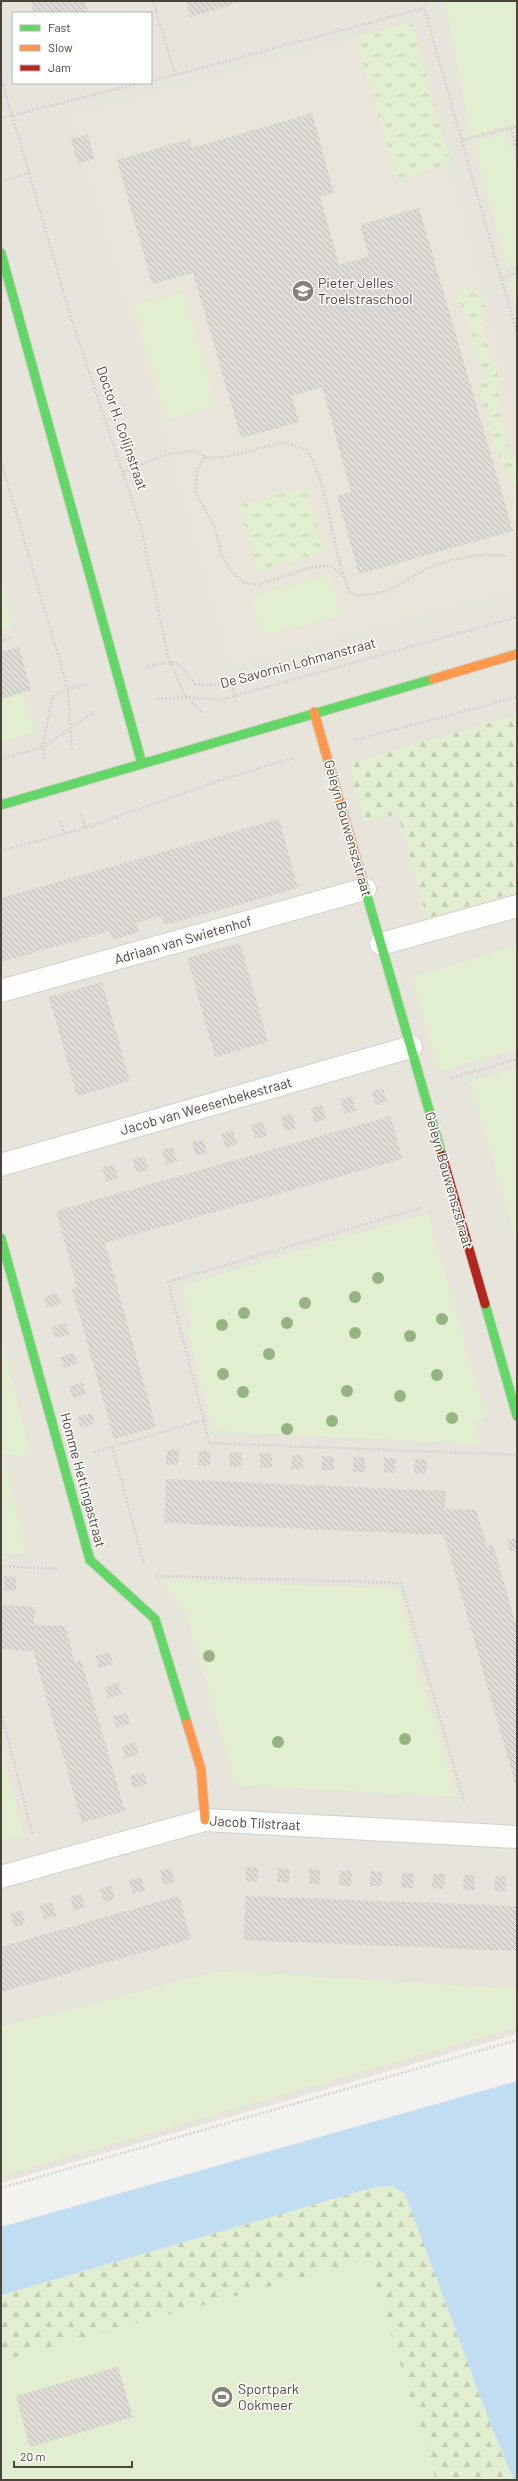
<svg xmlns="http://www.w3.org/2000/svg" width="518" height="2481" viewBox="0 0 518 2481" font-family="Barlow,sans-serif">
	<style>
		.residential { fill: #e7e4dc; fill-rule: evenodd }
		.education { fill: #eae5da }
		.green { fill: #e1eecf }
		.forest { fill: url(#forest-firs) }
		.park { fill: url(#park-tufts) }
		.water { fill: #c0ddf1 }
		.building { fill: url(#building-back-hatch) }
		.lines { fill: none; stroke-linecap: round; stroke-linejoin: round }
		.street-casing { stroke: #d2d0cb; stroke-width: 24 }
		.fast-casing { stroke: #d3cfc5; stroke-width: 11 }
		.slow-casing { stroke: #d3cfc5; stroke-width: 11 }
		.jam-casing { stroke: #d3cfc5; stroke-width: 11 }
		.path { stroke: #d3d2cc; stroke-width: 2.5; stroke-dasharray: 2 2; stroke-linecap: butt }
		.street { stroke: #fdfdfc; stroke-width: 22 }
		.fast { stroke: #63d668; stroke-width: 9 }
		.slow { stroke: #ff974d; stroke-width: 9 }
		.jam { stroke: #b3261e; stroke-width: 9 }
		.tree { fill: #96b382 }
		.labels { text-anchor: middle; stroke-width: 3; stroke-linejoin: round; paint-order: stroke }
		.poi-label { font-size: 14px; fill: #4b4439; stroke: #fff; text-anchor: start }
		.street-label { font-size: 14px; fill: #4b4439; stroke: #fff }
	</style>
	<defs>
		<pattern id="forest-firs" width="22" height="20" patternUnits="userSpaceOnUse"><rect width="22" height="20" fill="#e1eecf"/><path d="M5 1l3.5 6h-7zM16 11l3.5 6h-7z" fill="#c3cdb2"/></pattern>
		<pattern id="park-tufts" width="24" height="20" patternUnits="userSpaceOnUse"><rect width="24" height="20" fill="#e1eecf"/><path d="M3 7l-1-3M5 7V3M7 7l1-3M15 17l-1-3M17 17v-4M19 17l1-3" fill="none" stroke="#c3cdb2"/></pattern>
		<pattern id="building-back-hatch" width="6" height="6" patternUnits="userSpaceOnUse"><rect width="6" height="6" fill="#dedbd6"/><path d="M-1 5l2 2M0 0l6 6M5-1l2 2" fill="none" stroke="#c0bdb8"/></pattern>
	</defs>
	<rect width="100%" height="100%" fill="#f4f2ee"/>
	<path class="residential" d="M1,1H517V2034L1,2183ZM13,13H151V83H13Z"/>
	<polygon class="education" points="412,22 517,413 517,590 230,668 70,115"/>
	<g class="green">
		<polygon points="445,1 517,1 517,123 470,136"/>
		<polygon points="507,132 517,170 517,265 507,268 473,142"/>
		<polygon points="517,280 517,309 509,282"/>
		<polygon points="184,292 216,405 166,420 134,306"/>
		<polygon points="330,575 341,615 262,637 251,597"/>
		<polygon points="1,584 13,626 1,630"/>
		<polygon points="22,688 34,732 1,742 1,694"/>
		<polygon points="517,946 517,1049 438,1071 412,977"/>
		<polygon points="517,1068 517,1245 470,1082"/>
		<polygon points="428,1213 486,1416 474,1421 481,1444 213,1431 187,1329 191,1327 181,1286"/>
		<polygon points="1,1339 32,1457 2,1454 27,1554 1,1553"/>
		<polygon points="161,1580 399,1589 418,1665 457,1797 236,1785 185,1612"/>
		<polygon points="1,1747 24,1835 1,1841"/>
		<polygon points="219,1971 517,1989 517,2027 1,2176 1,2027"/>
		<polygon points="364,2210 479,2480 1,2480 1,2313"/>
	</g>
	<g class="forest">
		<polygon points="517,715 517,892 427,918 398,814 364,822 348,764"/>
		<polygon points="392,2186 405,2194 490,2423 514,2480 436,2480 368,2259 1,2361 1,2295 375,2187"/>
	</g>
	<g class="park">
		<polygon points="412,22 451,164 397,180 356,37"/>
		<path d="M462,288C476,289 482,298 487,310L482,321V329L499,375L502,390L498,399L501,416L510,451L517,462V519L513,506L517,495L515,488L494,447L480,397L484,370L473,346L469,323L457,299L458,291Z"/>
		<polygon points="306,487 324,553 257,572 239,505"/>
	</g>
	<polygon class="water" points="517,2081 517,2480 514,2480 490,2423 405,2194 392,2186 375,2187 1,2295 1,2227"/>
	<g class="building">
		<polygon points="30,1 85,1 88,13 34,13"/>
		<polygon points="186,1 244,1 190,17"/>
		<polygon points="312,113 334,193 320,196 339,265 369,256 360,225 419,208 513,531 359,574 337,496 351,492 322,387 292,396 299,422 241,438 193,273 152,284 117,160 190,139 192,148"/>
		<polygon points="88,135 94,159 78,164 71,139"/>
		<polygon points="19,647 31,690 1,699 1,652"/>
		<polygon points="279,819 298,888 165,925 162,916 137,923 139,932 112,940 109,931 1,962 1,898"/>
		<polygon points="240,943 268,1042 215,1057 187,958"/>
		<polygon points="102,982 130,1081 77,1096 49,997"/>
		<polygon points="383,1088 387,1102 376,1105 372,1091"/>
		<polygon points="352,1096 356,1111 345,1114 340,1100"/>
		<polygon points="322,1105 326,1119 315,1123 311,1108"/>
		<polygon points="292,1113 296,1128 285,1131 281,1117"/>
		<polygon points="391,1116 402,1159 105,1243 156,1427 114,1439 72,1289 77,1287 56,1211"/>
		<polygon points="263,1122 267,1136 255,1139 251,1125"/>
		<polygon points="233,1130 237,1144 226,1148 221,1134"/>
		<polygon points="203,1139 207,1153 196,1156 192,1142"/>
		<polygon points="173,1147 177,1161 166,1165 162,1150"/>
		<polygon points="144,1156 148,1170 136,1173 132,1159"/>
		<polygon points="114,1164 118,1178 106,1182 102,1167"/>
		<polygon points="57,1293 61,1304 47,1308 44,1297"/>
		<polygon points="66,1323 69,1335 55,1338 52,1327"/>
		<polygon points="74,1353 78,1364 64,1368 61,1357"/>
		<polygon points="83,1382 86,1394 72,1398 69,1387"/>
		<polygon points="92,1413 95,1424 81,1428 77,1417"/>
		<polygon points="167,1450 179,1450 178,1465 166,1464"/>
		<polygon points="199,1451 210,1451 210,1466 198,1465"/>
		<polygon points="230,1452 242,1453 241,1467 229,1467"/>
		<polygon points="260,1453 272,1454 272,1468 260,1468"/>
		<polygon points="292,1455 303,1455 303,1469 291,1469"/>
		<polygon points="322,1456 334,1457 334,1470 322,1470"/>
		<rect x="353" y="1457" width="12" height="15"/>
		<polygon points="384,1458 396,1459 395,1473 384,1472"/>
		<polygon points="415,1459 427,1460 426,1474 414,1473"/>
		<polygon points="166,1479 446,1491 445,1509 476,1510 487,1546 493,1544 517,1629 517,1790 444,1535 164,1523"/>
		<polygon points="517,1537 517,1550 510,1551 507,1540"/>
		<polygon points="4,1576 16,1577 16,1591 4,1590"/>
		<polygon points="1,1605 35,1607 34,1625 65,1626 75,1662 81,1660 125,1811 82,1823 33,1651 1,1649"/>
		<polygon points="110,1652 113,1664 99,1668 96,1656"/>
		<polygon points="118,1683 122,1694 108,1699 105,1687"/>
		<polygon points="127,1713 130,1724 116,1728 113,1716"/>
		<polygon points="135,1742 139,1754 125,1758 122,1746"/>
		<polygon points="144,1772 147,1784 133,1788 130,1776"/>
		<polygon points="246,1867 258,1868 258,1882 246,1881"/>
		<polygon points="171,1868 175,1882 164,1886 160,1871"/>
		<polygon points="278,1868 290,1869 289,1883 277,1882"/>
		<polygon points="309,1869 320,1870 320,1884 309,1884"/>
		<polygon points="340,1871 352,1871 351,1886 339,1885"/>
		<polygon points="371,1871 383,1872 382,1886 370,1886"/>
		<polygon points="402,1873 414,1873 413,1888 401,1888"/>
		<polygon points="433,1874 445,1874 444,1889 432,1888"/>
		<polygon points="464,1875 475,1875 475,1890 463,1890"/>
		<polygon points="495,1876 506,1877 506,1891 494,1891"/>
		<polygon points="141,1877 145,1891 133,1894 129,1880"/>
		<polygon points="111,1885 115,1899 104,1902 100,1889"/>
		<polygon points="82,1894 85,1907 74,1911 70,1897"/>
		<polygon points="179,1896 191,1939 1,1992 1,1947"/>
		<polygon points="245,1896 517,1906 517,1951 244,1940"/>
		<polygon points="51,1902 56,1916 44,1919 40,1905"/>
		<polygon points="22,1911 25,1924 14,1927 10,1914"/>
		<polygon points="118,2367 133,2417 30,2447 16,2396"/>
	</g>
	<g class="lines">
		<g class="street-casing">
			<g id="street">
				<polyline points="381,944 517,906"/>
				<polyline points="1,991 365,889"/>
				<polyline points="1,1165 411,1047"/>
				<polyline points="1,1877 205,1820 517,1837"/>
			</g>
		</g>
		<g class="fast-casing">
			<g id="fast">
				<polyline points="1,253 142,764"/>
				<polyline points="1,805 433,679"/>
				<polyline points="363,882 442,1155"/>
				<polyline points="1,1238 90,1560 155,1619 187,1723"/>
				<polyline points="485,1304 517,1416"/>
			</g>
		</g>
		<g class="slow-casing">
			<g id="slow">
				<polyline points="433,679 517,654"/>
				<polyline points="314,712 363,882"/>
				<polyline points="187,1723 201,1769 205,1820"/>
			</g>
		</g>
		<g class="jam-casing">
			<polyline id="jam" points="442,1155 485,1304"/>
		</g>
		<g class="path">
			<polyline points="175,75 424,8 517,334"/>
			<polyline points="1,77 71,318 141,527 169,660 186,697 203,713"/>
			<polyline points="151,81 175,75 153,1"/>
			<polyline points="1,118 141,83"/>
			<polyline points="511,128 517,150"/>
			<polyline points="463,140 517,126"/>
			<polyline points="1,181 30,173"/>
			<polyline points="501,278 517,273"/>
			<polyline points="205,457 197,470 196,493 215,528 221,553 230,570 243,582 257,585 313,567 332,566 343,576"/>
			<polyline points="1,461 68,689 72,751"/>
			<path d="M123,472L167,454L195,451L205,457L222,458L283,442L307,450C332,495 330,547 350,593C384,603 408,575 438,564C457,557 485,553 505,556"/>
			<polyline points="1,641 10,638"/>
			<path d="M148,667C177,658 178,661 195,684L215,685L232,682L236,703"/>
			<polyline points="157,699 186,697 220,700 517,617"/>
			<polyline points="356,740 517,697"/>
			<polyline points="1,759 43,747 94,712"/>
			<polyline points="45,759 43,747 52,697 68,689 87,684"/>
			<polyline points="81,814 85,828"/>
			<polyline points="61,821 64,834"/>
			<polyline points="1,851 85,828 227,778 294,758"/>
			<polyline points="452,1078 517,1059"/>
			<polyline points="204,1420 209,1443 517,1455"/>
			<polyline points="112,1447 144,1564"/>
			<polyline points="94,1452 204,1420 168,1282 424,1207"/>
			<polyline points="1,1566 58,1569"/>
			<polyline points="156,1576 401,1583 464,1802"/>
			<polyline points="1,1712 33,1836"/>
			<polyline points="1,2188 517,2040"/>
		</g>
		<use href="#street" class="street"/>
		<use href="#fast" class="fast"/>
		<use href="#slow" class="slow"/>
		<use href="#jam" class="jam"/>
	</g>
	<g class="tree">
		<circle cx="378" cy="1278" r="6"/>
		<circle cx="355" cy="1297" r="6"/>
		<circle cx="305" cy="1303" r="6"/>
		<circle cx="244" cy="1313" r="6"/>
		<circle cx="442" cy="1319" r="6"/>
		<circle cx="287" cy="1323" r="6"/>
		<circle cx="222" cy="1325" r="6"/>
		<circle cx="355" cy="1333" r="6"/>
		<circle cx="410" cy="1336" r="6"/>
		<circle cx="269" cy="1354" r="6"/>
		<circle cx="223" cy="1374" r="6"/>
		<circle cx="437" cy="1375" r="6"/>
		<circle cx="347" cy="1391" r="6"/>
		<circle cx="243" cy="1392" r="6"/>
		<circle cx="400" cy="1396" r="6"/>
		<circle cx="452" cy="1418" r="6"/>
		<circle cx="332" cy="1421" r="6"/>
		<circle cx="287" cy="1429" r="6"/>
		<circle cx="209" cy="1656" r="6"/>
		<circle cx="405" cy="1739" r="6"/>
		<circle cx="278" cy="1742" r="6"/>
	</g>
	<defs>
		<g id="school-disc" transform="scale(1.15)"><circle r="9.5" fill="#868178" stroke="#fff"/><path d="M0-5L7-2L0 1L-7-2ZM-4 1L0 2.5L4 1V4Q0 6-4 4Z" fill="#fff"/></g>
		<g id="stadium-disc" transform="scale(1.15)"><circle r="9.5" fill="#868178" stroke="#fff"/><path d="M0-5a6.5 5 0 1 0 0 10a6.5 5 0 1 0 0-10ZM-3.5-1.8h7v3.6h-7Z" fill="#fff"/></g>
	</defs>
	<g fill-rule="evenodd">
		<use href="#school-disc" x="303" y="291"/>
		<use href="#stadium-disc" x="222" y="2397"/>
	</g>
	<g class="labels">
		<g class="poi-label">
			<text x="318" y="288">Pieter Jelles<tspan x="318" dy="16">Troelstraschool</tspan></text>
			<text x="238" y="2394">Sportpark<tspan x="238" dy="16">Ookmeer</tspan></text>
		</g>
		<g class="street-label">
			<text transform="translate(122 428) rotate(71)" y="5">Doctor H. Colijnstraat</text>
			<text transform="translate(298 663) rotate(-15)" y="5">De Savornin Lohmanstraat</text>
			<text transform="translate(348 828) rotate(74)" y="5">Geleyn Bouwenszstraat</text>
			<text transform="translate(183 940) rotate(-16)" y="5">Adriaan van Swietenhof</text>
			<text transform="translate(206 1106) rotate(-16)" y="5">Jacob van Weesenbekestraat</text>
			<text transform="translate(449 1180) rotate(74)" y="5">Geleyn Bouwenszstraat</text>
			<text transform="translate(83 1480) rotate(75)" y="5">Homme Hettingastraat</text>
			<text transform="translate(255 1823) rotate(3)" y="5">Jacob Tilstraat</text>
		</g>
	</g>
	<rect width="518" height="2481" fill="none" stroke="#4b4439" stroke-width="4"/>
	<rect x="12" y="12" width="140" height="72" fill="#ffffff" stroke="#b7b4b0"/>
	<rect x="20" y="25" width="20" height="6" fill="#63d668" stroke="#b7b4b0"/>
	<text x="48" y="32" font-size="12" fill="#4b4439">Fast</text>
	<rect x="20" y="45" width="20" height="6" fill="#ff974d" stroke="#b7b4b0"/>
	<text x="48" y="52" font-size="12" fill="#4b4439">Slow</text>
	<rect x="20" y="65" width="20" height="6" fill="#b3261e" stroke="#b7b4b0"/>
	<text x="48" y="72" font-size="12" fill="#4b4439">Jam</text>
	<path d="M14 2461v6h118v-6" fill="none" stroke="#4b4439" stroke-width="2"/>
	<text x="20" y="2461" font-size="12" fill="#4b4439" stroke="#ffffff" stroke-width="3" paint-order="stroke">20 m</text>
</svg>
